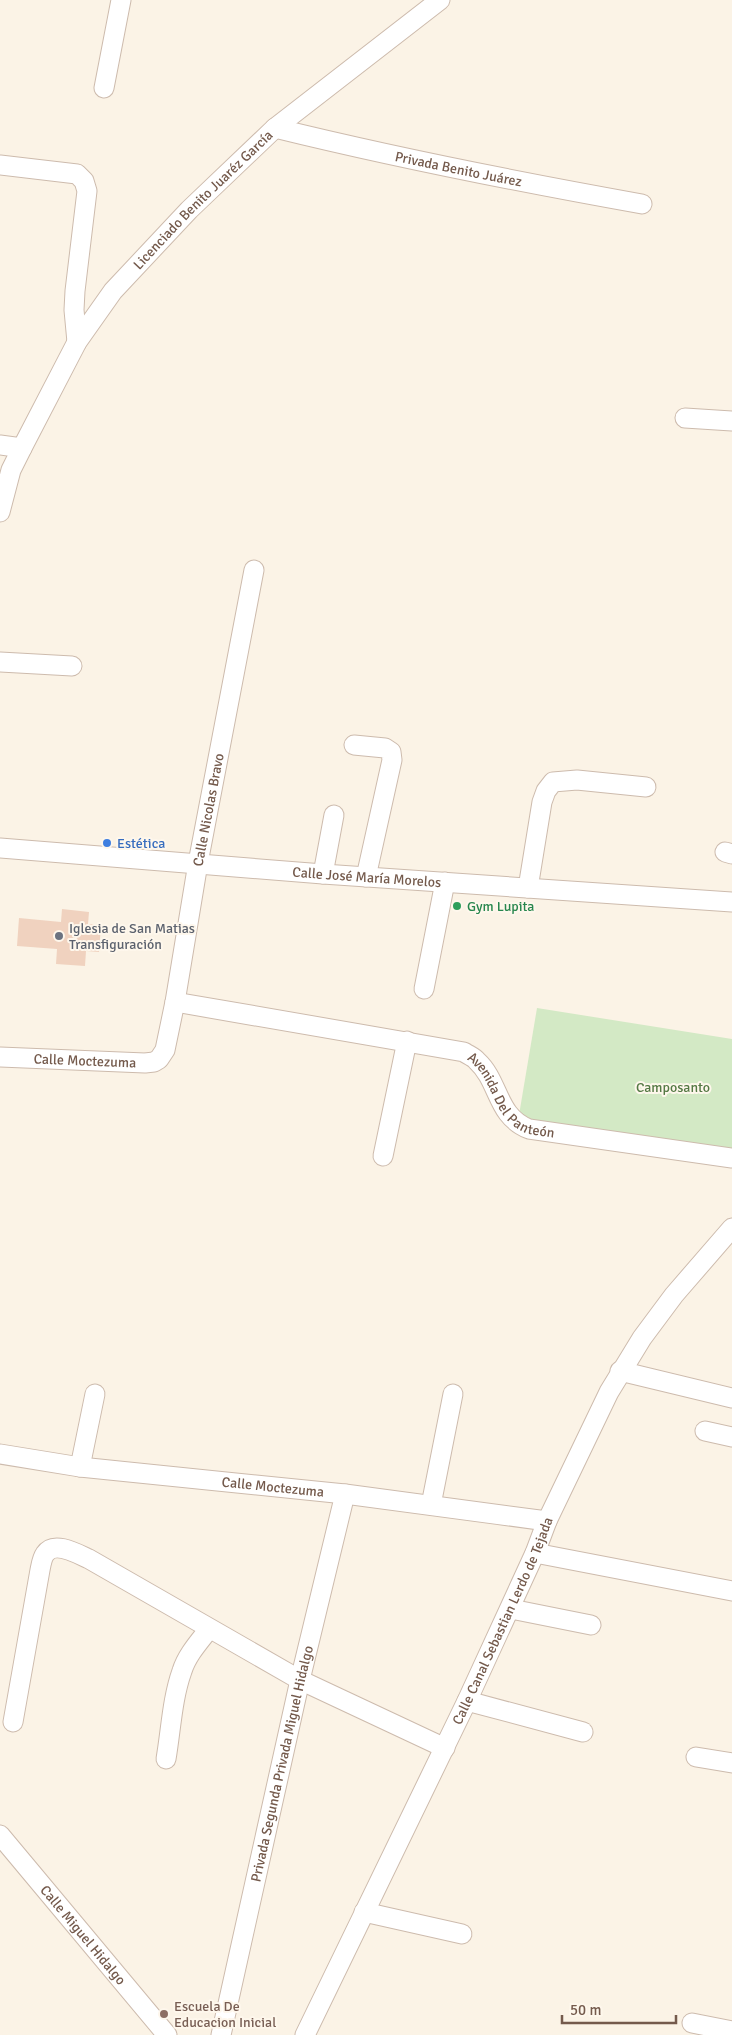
<svg xmlns="http://www.w3.org/2000/svg" width="732" height="2035" viewBox="0 0 732 2035" font-family="Signika,sans-serif">
	<style>
		.green { fill: #d3e9c5 }
		.building { fill: #f0d2bf }
		.lines { fill: none; stroke-linecap: round; stroke-linejoin: round }
		.minor-casing { stroke: #cdbbad; stroke-width: 21 }
		.minor { stroke: #fff; stroke-width: 19 }
		.shop-dot { fill: #3f7fe0; stroke: #fef7ec; stroke-width: 2 }
		.leisure-dot { fill: #2e9e5b; stroke: #fef7ec; stroke-width: 2 }
		.worship-dot { fill: #6b7280; stroke: #fef7ec; stroke-width: 2 }
		.education-dot { fill: #8d6e63; stroke: #fef7ec; stroke-width: 2 }
		.labels { text-anchor: middle; stroke-width: 4; stroke-linejoin: round; paint-order: stroke }
		.street-label { font-size: 14px; fill: #745a4c; stroke: #fef7ec }
		.shop-label { font-size: 14px; fill: #366cbe; stroke: #fef7ec; text-anchor: start }
		.leisure-label { font-size: 14px; fill: #27864d; stroke: #fef7ec; text-anchor: start }
		.worship-label { font-size: 14px; fill: #5b616d; stroke: #fef7ec; text-anchor: start }
		.park-label { font-size: 14px; fill: #547944; stroke: #fef7ec }
		.education-label { font-size: 14px; fill: #785e54; stroke: #fef7ec; text-anchor: start }
	</style>
	<rect width="100%" height="100%" fill="#fbf3e6"/>
	<polygon class="green" points="537,1008 732,1039 732,1156 518,1121"/>
	<polygon class="building" points="62,909 89,912 88,924 101,925 99,952 86,951 85,966 56,964 57,949 17,946 19,918 61,922"/>
	<g class="lines">
		<g class="minor-casing">
			<g id="minor">
				<polyline points="104,88 121,0"/>
				<path id="s1" d="M275,128C397,158 519,182 642,204"/>
				<polyline points="0,165 77,174 84,181 87,191 75,291 74,310 77,342"/>
				<polyline points="685,418 732,421"/>
				<polyline points="0,445 22,448"/>
				<path id="s2" d="M0,512L11,470L22,448L77,342L113,291L189,210L275,128L440,0"/>
				<polyline points="0,662 72,666"/>
				<polyline points="354,745 385,748 391,752 392,760 366,877"/>
				<path id="s3" d="M0,848L323,874L732,902"/>
				<polyline points="725,852 732,854"/>
				<polyline points="323,874 334,815"/>
				<polyline points="528,888 542,802 546,791 553,782 577,780 646,787"/>
				<polyline points="424,989 445,882"/>
				<path id="s4" d="M175,1002L464,1052C468,1055 474,1057 477,1061C500,1082 496,1116 529,1129L732,1158"/>
				<path id="s5" d="M0,1057L145,1063L154,1062L159,1059L165,1050L175,1002L198,863L254,570"/>
				<polyline points="383,1156 407,1041"/>
				<polyline points="620,1371 732,1398"/>
				<polyline points="705,1431 732,1437"/>
				<path id="s6" d="M0,1454L80,1467L345,1494L547,1521"/>
				<polyline points="80,1467 95,1394"/>
				<polyline points="431,1505 453,1394"/>
				<polyline points="535,1553 732,1591"/>
				<polyline points="511,1609 591,1625"/>
				<polyline points="467,1701 583,1732"/>
				<path d="M13,1722L40,1570C41,1565 42,1558 45,1554C54,1540 78,1554 89,1559L300,1680L445,1748"/>
				<polyline points="696,1757 732,1763"/>
				<path d="M166,1759C171,1730 172,1699 182,1671C187,1655 199,1642 209,1629"/>
				<path id="s7" d="M0,1835L167,2035"/>
				<polyline points="364,1912 462,1934"/>
				<polyline points="692,2023 732,2031"/>
				<path id="s8" d="M221,2035L300,1680L345,1494"/>
				<path id="s9" d="M305,2035L467,1701L535,1553L547,1521L609,1392L642,1338L674,1295L732,1228"/>
			</g>
		</g>
		<use href="#minor" class="minor"/>
	</g>
	<circle class="shop-dot" cx="107" cy="843" r="5"/>
	<circle class="leisure-dot" cx="457" cy="906" r="5"/>
	<circle class="worship-dot" cx="59" cy="936" r="5"/>
	<circle class="education-dot" cx="164" cy="2014" r="5"/>
	<g class="labels">
		<g class="street-label">
			<text dy="5" stroke="none"><textPath href="#s1" startOffset="188">Privada Benito Juárez</textPath></text>
			<text dy="5" stroke="none"><textPath href="#s2" startOffset="378">Licenciado Benito Juaréz García</textPath></text>
			<text dy="5" stroke="none"><textPath href="#s5" startOffset="415">Calle Nicolas Bravo</textPath></text>
			<text dy="5" stroke="none"><textPath href="#s3" startOffset="368">Calle José María Morelos</textPath></text>
			<text dy="5" stroke="none"><textPath href="#s5" startOffset="85">Calle Moctezuma</textPath></text>
			<text dy="5" stroke="none"><textPath href="#s4" startOffset="361">Avenida Del Panteón</textPath></text>
			<text dy="5" stroke="none"><textPath href="#s6" startOffset="275">Calle Moctezuma</textPath></text>
			<text dy="5" stroke="none"><textPath href="#s9" startOffset="459">Calle Canal Sebastian Lerdo de Tejada</textPath></text>
			<text dy="5" stroke="none"><textPath href="#s8" startOffset="278">Privada Segunda Privada Miguel Hidalgo</textPath></text>
			<text dy="5" stroke="none"><textPath href="#s7" startOffset="130">Calle Miguel Hidalgo</textPath></text>
		</g>
		<g class="shop-label">
			<text x="117" y="848">Estética</text>
		</g>
		<g class="leisure-label">
			<text x="467" y="911">Gym Lupita</text>
		</g>
		<g class="worship-label">
			<text x="69" y="933">Iglesia de San Matias<tspan x="69" dy="16">Transfiguración</tspan></text>
		</g>
		<g class="park-label">
			<text x="673" y="1092">Camposanto</text>
		</g>
		<g class="education-label">
			<text x="174" y="2011">Escuela De<tspan x="174" dy="16">Educacion Inicial</tspan></text>
		</g>
	</g>
	<path d="M562 2015v8h114v-8" fill="none" stroke="#745a4c" stroke-width="2.5"/>
	<text x="570" y="2015" font-size="15" fill="#745a4c" stroke="#fef7ec" stroke-width="4" paint-order="stroke">50 m</text>
</svg>
